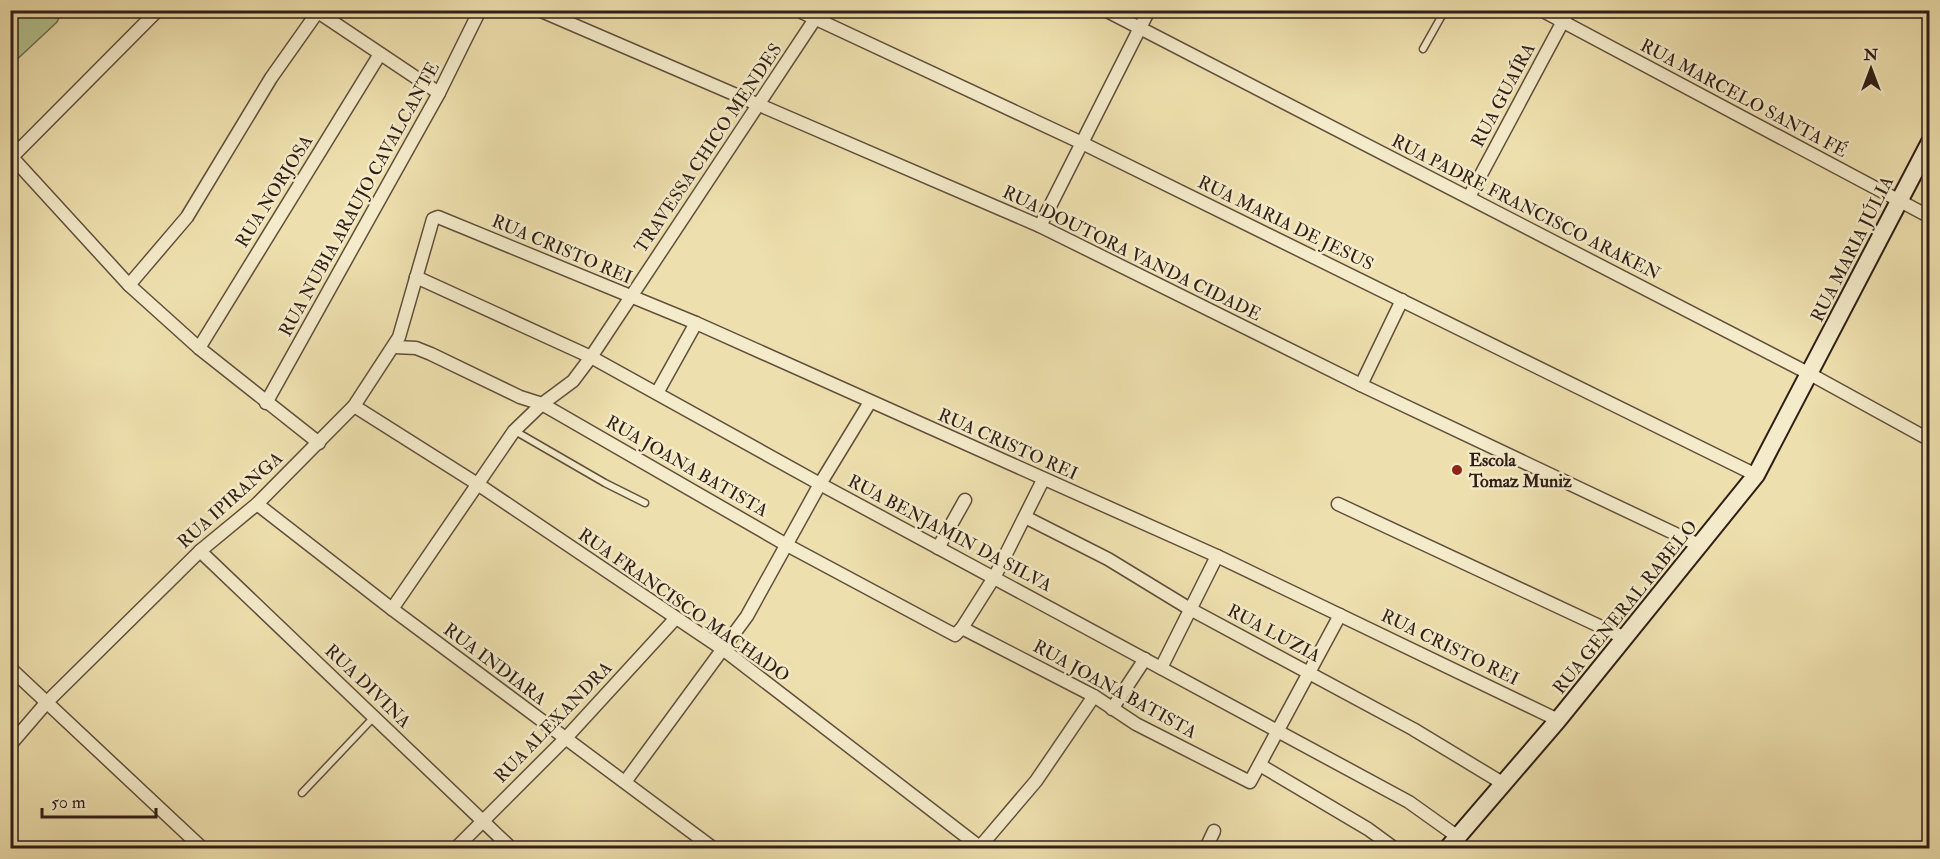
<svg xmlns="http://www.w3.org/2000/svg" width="1940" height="859" viewBox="0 0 1940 859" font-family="'IM FELL Double Pica',serif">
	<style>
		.green { fill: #b3c38f; stroke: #727153; stroke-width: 1.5 }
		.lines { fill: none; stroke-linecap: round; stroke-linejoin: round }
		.lane-casing { stroke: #604f3d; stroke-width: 9 }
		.street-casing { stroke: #604f3d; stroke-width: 15 }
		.secondary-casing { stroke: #301f17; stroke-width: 20 }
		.lane { stroke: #f4ebca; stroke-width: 6 }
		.street { stroke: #f4ebca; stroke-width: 12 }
		.secondary { stroke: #f4ebca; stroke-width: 16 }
		.poi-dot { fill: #8f2418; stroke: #f4ebca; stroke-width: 2 }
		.labels { text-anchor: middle; stroke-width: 5; stroke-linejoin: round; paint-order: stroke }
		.street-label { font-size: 18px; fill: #301f17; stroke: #f4ebca }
		.poi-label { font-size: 18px; font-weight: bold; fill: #301f17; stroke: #f4ebca; text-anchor: start }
	</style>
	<rect width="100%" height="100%" fill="#eee0ae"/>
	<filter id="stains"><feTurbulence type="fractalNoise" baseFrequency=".00333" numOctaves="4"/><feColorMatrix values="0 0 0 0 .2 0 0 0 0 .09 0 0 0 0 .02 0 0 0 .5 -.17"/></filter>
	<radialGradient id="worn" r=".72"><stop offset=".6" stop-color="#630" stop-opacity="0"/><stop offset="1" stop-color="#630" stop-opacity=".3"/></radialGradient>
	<polygon class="green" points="11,10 62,11 57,22 11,65"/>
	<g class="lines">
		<g class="lane-casing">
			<g id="lane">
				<polyline points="1423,49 1445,10"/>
				<polyline points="515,431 605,483 645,503"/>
				<polyline points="302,793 374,717"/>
			</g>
		</g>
		<g class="street-casing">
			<g id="street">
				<polyline points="539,10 1040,226 1361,385 1701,546"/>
				<polyline points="797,10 1082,143 1756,475"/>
				<polyline points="1105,10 1810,374 1930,440"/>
				<polyline points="1541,10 1930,217"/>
				<polyline points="318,12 439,93"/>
				<polyline points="10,155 129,285 199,348 319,443"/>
				<polyline points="12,157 158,10"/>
				<polyline points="1469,197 1569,10"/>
				<polyline points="1040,226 1149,10"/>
				<polyline points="416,277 591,357 820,484 1409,802 1458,837"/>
				<polyline points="129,285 187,217 271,78 319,10"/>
				<polyline points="395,347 416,348 431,354 520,397 542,404 785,544 955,635 962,628 995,576 1043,480"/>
				<polyline points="199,348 380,54"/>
				<polyline points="1361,385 1402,300"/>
				<polyline points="657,393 696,323"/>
				<polyline points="266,403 439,93 480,10"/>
				<polyline points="354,406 479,485 724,650 981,848"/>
				<polyline points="257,504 392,609 713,848"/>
				<polyline points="1338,504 1625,638"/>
				<polyline points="1025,517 1108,559 1190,609 1413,729 1504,784"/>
				<polyline points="938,548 965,500"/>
				<polyline points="200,551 511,848"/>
				<polyline points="392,609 514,431 542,404 573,381 591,357 815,19"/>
				<polyline points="962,628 1094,696 1136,724 1250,782 1340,615"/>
				<polyline points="10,668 202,848"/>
				<polyline points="1161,668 1217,556"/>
				<polyline points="1112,709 1145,659"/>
				<polyline points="10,745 47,702 200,551 257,504 354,406 399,337 433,219 438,217 696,323 1217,556 1558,720"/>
				<polyline points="1260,765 1368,829 1394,848"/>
				<polyline points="625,782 747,616 820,484 870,402"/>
				<polyline points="456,848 565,739 675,619"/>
				<polyline points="979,848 1036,781 1094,696"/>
				<polyline points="1206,848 1214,831"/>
			</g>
		</g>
		<g class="secondary-casing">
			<polyline id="secondary" points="1448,848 1558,720 1756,475 1930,142"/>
		</g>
		<use href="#lane" class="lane"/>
		<use href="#street" class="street"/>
		<use href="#secondary" class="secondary"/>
	</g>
	<circle class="poi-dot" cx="1457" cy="470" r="6"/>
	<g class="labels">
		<g class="street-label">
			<text transform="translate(1503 95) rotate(-62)" y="6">RUA GUAÍRA</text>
			<text transform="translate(1744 98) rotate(28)" y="6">RUA MARCELO SANTA FÉ</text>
			<text transform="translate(708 148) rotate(-56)" y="6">TRAVESSA CHICO MENDES</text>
			<text transform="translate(274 191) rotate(-58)" y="6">RUA NORJOSA</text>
			<text transform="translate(359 199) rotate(-61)" y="6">RUA NUBIA ARAUJO CAVALCANTE</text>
			<text transform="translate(1526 207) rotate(27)" y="6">RUA PADRE FRANCISCO ARAKEN</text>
			<text transform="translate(1286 223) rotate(26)" y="6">RUA MARIA DE JESUS</text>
			<text transform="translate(562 249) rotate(23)" y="6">RUA CRISTO REI</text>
			<text transform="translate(1852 249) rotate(-63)" y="6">RUA MARIA JÚLIA</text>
			<text transform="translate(1132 253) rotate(26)" y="6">RUA DOUTORA VANDA CIDADE</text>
			<text transform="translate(1008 444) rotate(24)" y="6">RUA CRISTO REI</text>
			<text transform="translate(687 466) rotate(30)" y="6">RUA JOANA BATISTA</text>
			<text transform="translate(230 500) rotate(-42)" y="6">RUA IPIRANGA</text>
			<text transform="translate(950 533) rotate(28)" y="6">RUA BENJAMIN DA SILVA</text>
			<text transform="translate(684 605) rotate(35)" y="6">RUA FRANCISCO MACHADO</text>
			<text transform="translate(1625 607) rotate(-51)" y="6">RUA GENERAL RABELO</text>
			<text transform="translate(1274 633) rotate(28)" y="6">RUA LUZIA</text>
			<text transform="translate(1450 647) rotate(26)" y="6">RUA CRISTO REI</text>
			<text transform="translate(495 664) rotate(37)" y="6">RUA INDIARA</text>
			<text transform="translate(368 686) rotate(44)" y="6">RUA DIVINA</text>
			<text transform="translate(1115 689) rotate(29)" y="6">RUA JOANA BATISTA</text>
			<text transform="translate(553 722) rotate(-46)" y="6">RUA ALEXANDRA</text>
		</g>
		<g class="poi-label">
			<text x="1469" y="466">Escola<tspan x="1469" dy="21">Tomaz Muniz</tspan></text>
		</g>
	</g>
	<rect width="1940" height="859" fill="none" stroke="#eee0ae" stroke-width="36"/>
	<rect x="12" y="12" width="1916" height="835" fill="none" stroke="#301f17" stroke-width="3"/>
	<rect x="18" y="18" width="1904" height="823" fill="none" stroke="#301f17" stroke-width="1.5"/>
	<g transform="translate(1871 69)" stroke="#f4ebca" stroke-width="4.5" paint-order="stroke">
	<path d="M0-4.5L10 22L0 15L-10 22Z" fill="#301f17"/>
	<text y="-9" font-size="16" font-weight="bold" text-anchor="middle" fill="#301f17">N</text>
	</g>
	<path d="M42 808v9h114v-9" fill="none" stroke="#301f17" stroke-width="3"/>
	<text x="51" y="808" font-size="18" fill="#301f17" stroke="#f4ebca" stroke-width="4.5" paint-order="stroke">50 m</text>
	<rect width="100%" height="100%" filter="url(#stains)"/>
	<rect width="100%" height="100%" fill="url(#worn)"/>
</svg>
